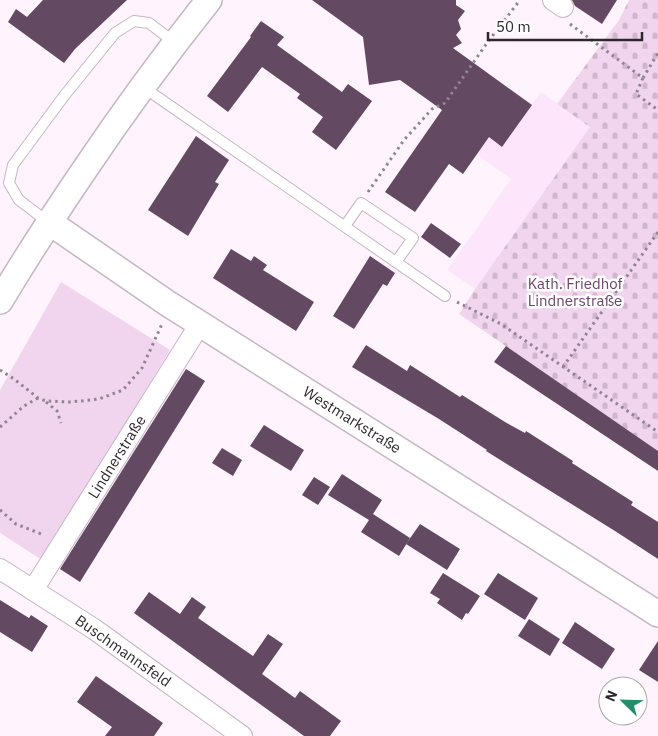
<svg xmlns="http://www.w3.org/2000/svg" width="658" height="736" viewBox="0 0 658 736" font-family="'IBM Plex Sans',sans-serif">
	<style>
		.built { fill: #fde5fb }
		.cemetery { fill: url(#cemetery-stones) }
		.park { fill: #f1d4ee }
		.building { fill: #644962 }
		.lines { fill: none; stroke-linecap: round; stroke-linejoin: round }
		.service-casing { stroke: #c6b5c4; stroke-width: 12 }
		.minor-casing { stroke: #c6b5c4; stroke-width: 22 }
		.tertiary-casing { stroke: #c6b5c4; stroke-width: 28 }
		.path { stroke: #8e868e; stroke-width: 3; stroke-dasharray: 2.5 4; stroke-linecap: butt }
		.service { stroke: #fff; stroke-width: 10 }
		.minor { stroke: #fff; stroke-width: 20 }
		.tertiary { stroke: #fff; stroke-width: 25 }
		.labels { text-anchor: middle; stroke-width: 5; stroke-linejoin: round; paint-order: stroke }
		.park-label { font-size: 15px; fill: #6e436b; stroke: #fff }
		.street-label { font-size: 15px; fill: #2e282e; stroke: #fff }
	</style>
	<defs>
		<pattern id="cemetery-stones" width="16" height="16" patternUnits="userSpaceOnUse" patternTransform="scale(1.25)"><rect width="16" height="16" fill="#f1d4ee"/><path d="M2 7V4a2 2 0 0 1 4 0v3zM10 15v-3a2 2 0 0 1 4 0v3z" fill="#cfb6cc"/></pattern>
	</defs>
	<rect width="100%" height="100%" fill="#fff4fd"/>
	<polygon class="built" points="478,66 532,104 541,92 590,127 475,289 447,270 511,179 459,142"/>
	<polygon class="cemetery" points="629,0 658,0 658,451 459,314 475,289 590,127 557,104 619,20"/>
	<polygon class="park" points="61,282 170,350 42,560 0,533 0,390"/>
	<g class="building">
		<polygon points="43,0 127,0 75,49 64,63 8,22 16,9 27,17"/>
		<polygon points="312,0 456,0 456,5 465,11 458,20 461,29 456,35 462,43 453,48 532,105 502,147 489,137 463,174 449,164 415,212 385,192 442,110 400,80 369,85 363,37"/>
		<polygon points="572,0 617,0 602,24 575,6"/>
		<polygon points="261,21 284,37 277,45 342,92 348,84 372,101 336,150 312,132 323,117 297,98 300,94 262,67 228,112 207,96 251,37 250,36"/>
		<polygon points="196,136 229,160 215,182 219,184 188,236 148,210"/>
		<polygon points="431,223 461,244 450,258 421,237"/>
		<polygon points="231,249 251,261 254,256 267,265 263,270 314,302 296,331 213,278"/>
		<polygon points="370,256 395,273 387,286 383,284 354,329 333,316"/>
		<polygon points="366,345 407,371 410,365 460,397 462,395 505,422 525,433 526,431 573,461 572,463 633,502 631,505 658,522 658,559 615,531 486,451 487,450 439,419 352,367"/>
		<polygon points="506,346 658,451 658,471 494,362"/>
		<polygon points="186,369 205,381 80,582 60,569"/>
		<polygon points="264,425 304,450 291,471 250,446"/>
		<polygon points="222,448 242,460 233,476 212,463"/>
		<polygon points="342,474 382,500 373,514 410,538 399,556 361,532 369,520 328,495"/>
		<polygon points="314,477 330,487 318,505 302,495"/>
		<polygon points="420,524 460,549 447,570 406,544"/>
		<polygon points="443,573 480,596 468,614 466,613 462,620 437,603 440,599 430,593"/>
		<polygon points="498,573 538,598 525,620 484,594"/>
		<polygon points="149,592 180,614 192,597 206,607 198,618 253,656 268,634 283,644 262,674 295,698 300,691 341,721 330,736 304,736 134,613"/>
		<polygon points="0,600 29,618 31,615 48,626 32,652 0,632"/>
		<polygon points="529,619 560,639 550,656 518,636"/>
		<polygon points="575,622 615,649 602,669 562,643"/>
		<polygon points="658,641 658,682 639,670"/>
		<polygon points="96,676 163,723 154,736 105,736 112,727 77,702"/>
	</g>
	<g class="lines">
		<g class="service-casing">
			<g id="service">
				<polyline points="143,87 445,296"/>
				<polyline points="48,222 19,200 9,183 13,165 64,96 115,33 134,21 149,23 174,42"/>
				<polyline points="345,226 361,203 413,238 396,262"/>
			</g>
		</g>
		<g class="minor-casing">
			<g id="minor">
				<polyline points="553,0 563,7"/>
				<polyline points="0,569 94,629 242,736"/>
				<polyline points="33,590 200,324"/>
			</g>
		</g>
		<g class="tertiary-casing">
			<g id="tertiary">
				<polyline points="49,222 167,303 658,614"/>
				<path d="M0,301C27,256 55,213 85,169C124,111 165,55 209,0"/>
			</g>
		</g>
		<g class="path">
			<polyline points="570,24 643,78 636,94 658,110"/>
			<polyline points="643,78 658,53"/>
			<polyline points="368,192 404,140 432,109 445,103 487,43 520,0"/>
			<polyline points="457,302 501,324 658,432"/>
			<polyline points="563,367 658,232"/>
			<polyline points="0,370 14,379 38,398 46,401 71,402 99,399 123,390 142,368 162,324"/>
			<polyline points="46,402 57,411 61,423"/>
			<polyline points="0,427 24,406 38,398"/>
			<polyline points="0,510 16,524 44,535"/>
		</g>
		<use href="#service" class="service"/>
		<use href="#minor" class="minor"/>
		<use href="#tertiary" class="tertiary"/>
	</g>
	<g class="labels">
		<g class="park-label">
			<text x="575" y="289">Kath. Friedhof<tspan x="575" dy="17">Lindnerstraße</tspan></text>
		</g>
		<g class="street-label">
			<text transform="translate(352 420) rotate(32)" y="5">Westmarkstraße</text>
			<text transform="translate(117 457) rotate(-58)" y="5">Lindnerstraße</text>
			<text transform="translate(123 651) rotate(35)" y="5">Buschmannsfeld</text>
		</g>
	</g>
	<g transform="translate(623 701) rotate(293)"><circle r="24" fill="#ffffff" stroke="#aba9ab"/>
	<path d="M0-4L9 19L0 12L-9 19Z" fill="#248d6a"/>
	<text y="-8" font-size="14" font-weight="bold" text-anchor="middle" fill="#2e282e">N</text>
	</g>
	<path d="M488 32v8h154v-8" fill="none" stroke="#2e282e" stroke-width="2.5"/>
	<text x="496" y="32" font-size="15" fill="#2e282e" stroke="#ffffff" stroke-width="4" paint-order="stroke">50 m</text>
</svg>
